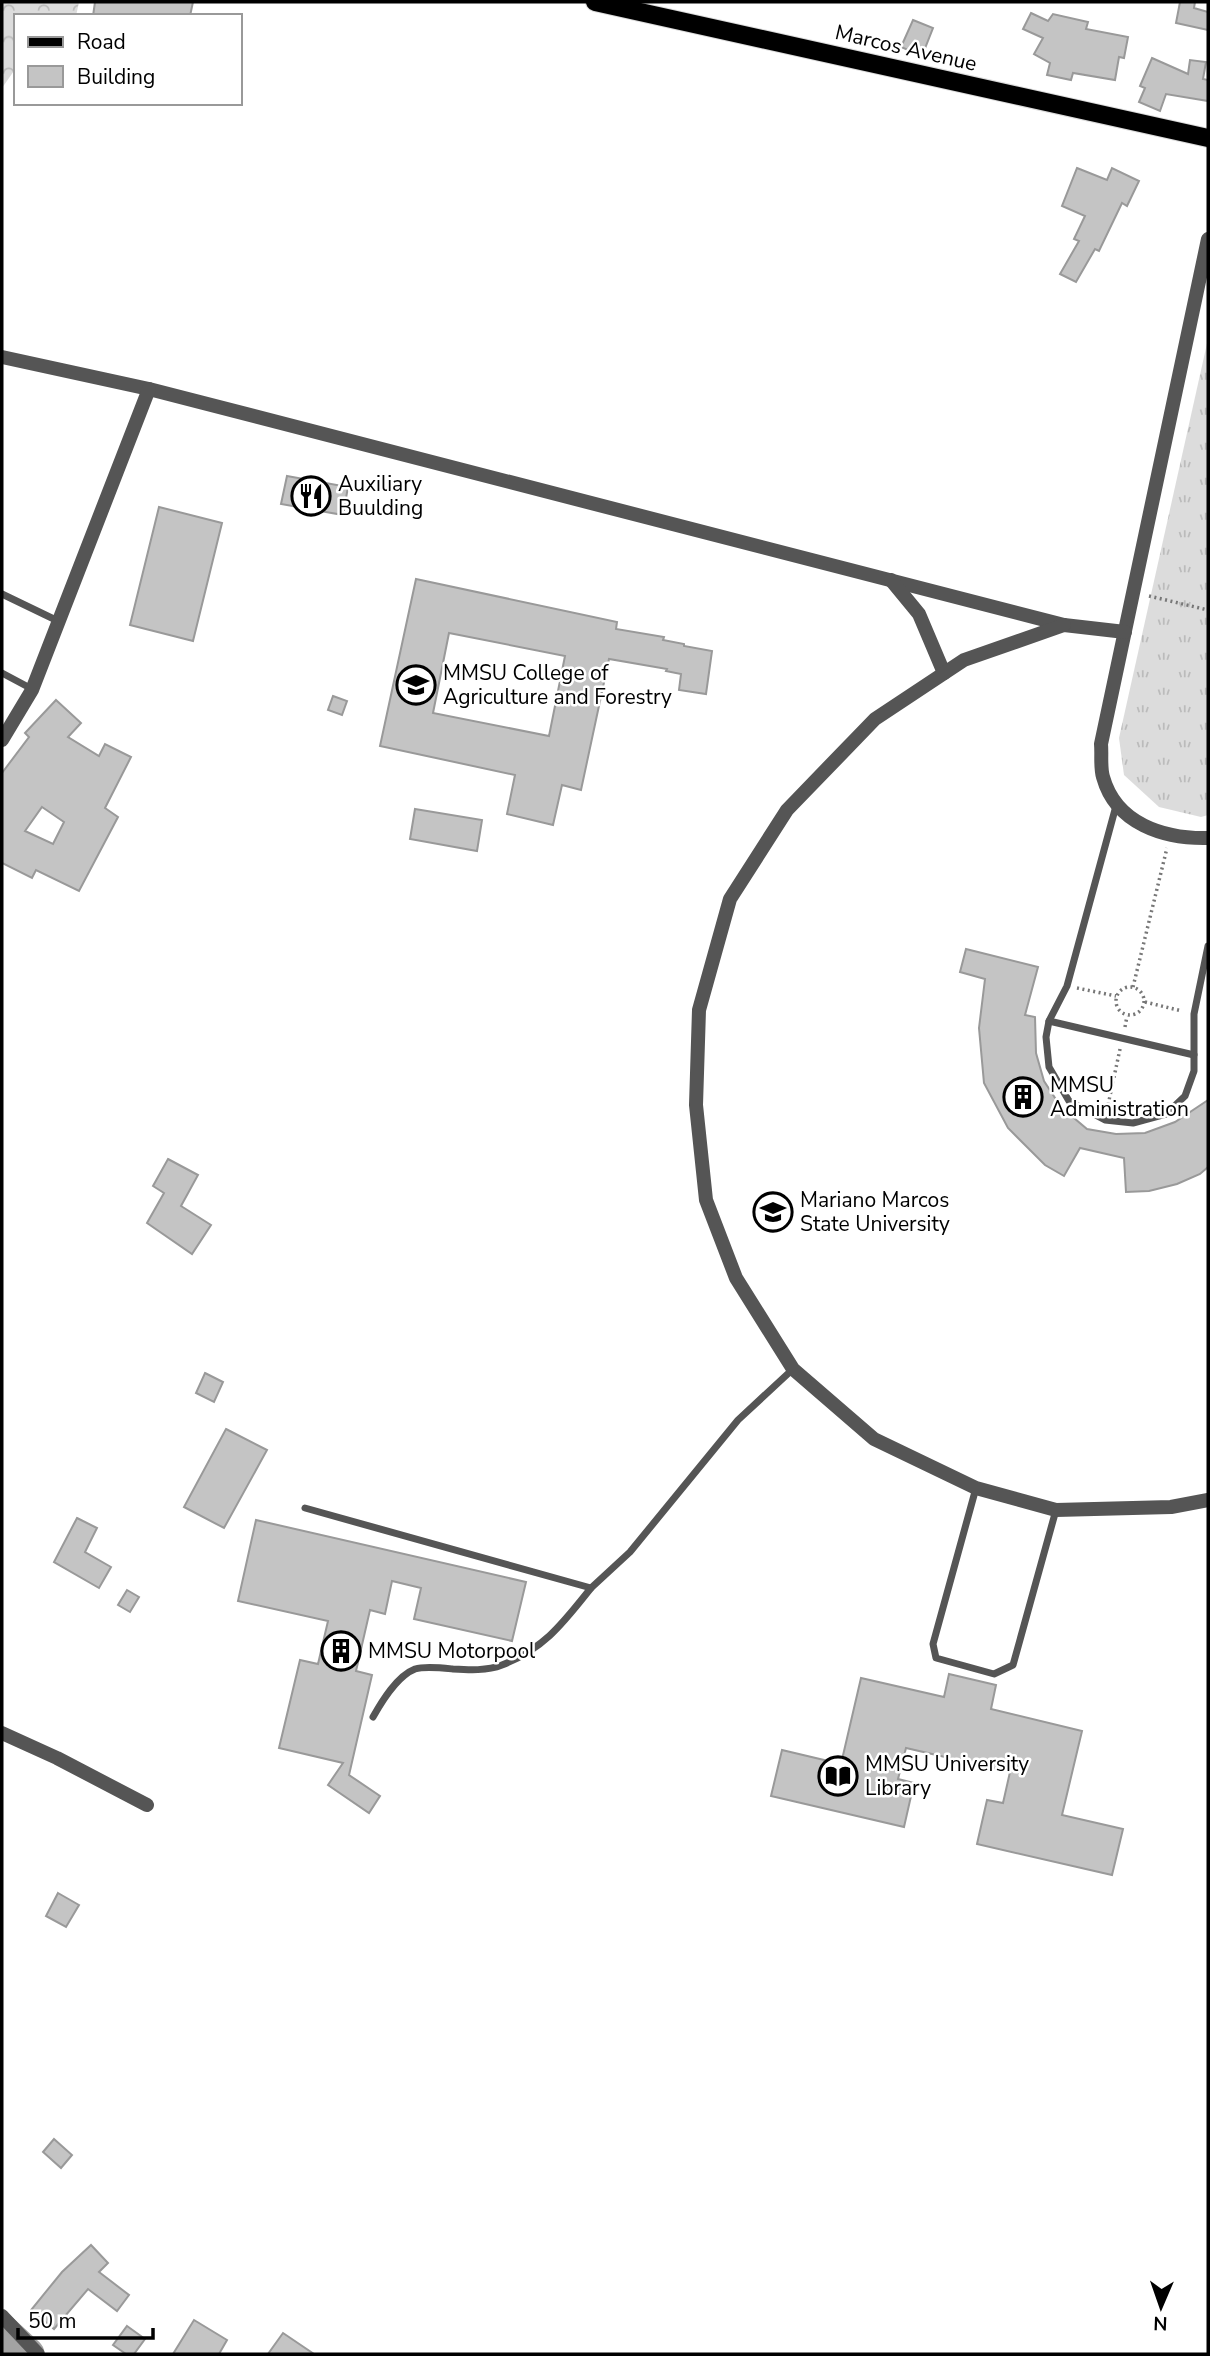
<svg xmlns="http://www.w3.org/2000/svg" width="1210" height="2356" viewBox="0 0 1210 2356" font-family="'Nunito Sans',sans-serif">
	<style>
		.grass { fill: url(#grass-tufts) }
		.forest { fill: url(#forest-crowns) }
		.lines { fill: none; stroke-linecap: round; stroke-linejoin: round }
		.river { stroke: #a3a3a3; stroke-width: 33 }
		.building { fill: #c4c4c4; stroke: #999; stroke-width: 2; fill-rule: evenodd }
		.primary-casing { stroke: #dbdbdb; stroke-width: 20 }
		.path { stroke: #777; stroke-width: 3.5; stroke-dasharray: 2 3.5; stroke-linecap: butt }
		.service { stroke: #555; stroke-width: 7 }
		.minor { stroke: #555; stroke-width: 14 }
		.tertiary { stroke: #555; stroke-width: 14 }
		.primary { stroke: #000; stroke-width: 18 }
		.labels { text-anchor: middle; stroke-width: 5; stroke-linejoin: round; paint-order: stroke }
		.street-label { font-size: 21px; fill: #000; stroke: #fff }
		.poi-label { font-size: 21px; fill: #000; stroke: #fff; text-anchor: start }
	</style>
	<defs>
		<pattern id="grass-tufts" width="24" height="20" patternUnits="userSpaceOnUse" patternTransform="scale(1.75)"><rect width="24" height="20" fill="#dcdcdc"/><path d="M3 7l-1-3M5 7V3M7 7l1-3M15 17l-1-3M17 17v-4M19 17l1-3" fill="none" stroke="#bbb"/></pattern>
		<pattern id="forest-crowns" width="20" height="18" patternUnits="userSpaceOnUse" patternTransform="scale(1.75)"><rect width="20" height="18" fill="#dcdcdc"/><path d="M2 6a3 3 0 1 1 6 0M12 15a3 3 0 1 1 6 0" fill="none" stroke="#bbb"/></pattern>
	</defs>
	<rect width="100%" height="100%" fill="#fff"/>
	<polygon class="grass" points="1208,339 1208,815 1201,817 1159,807 1124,775 1119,738"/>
	<polygon class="forest" points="2,2 79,2 76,16 16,16 16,68 2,88"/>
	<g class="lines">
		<polyline class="river" points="2,2330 28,2354"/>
	</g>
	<g class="building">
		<polygon points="95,2 193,2 190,16 93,16"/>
		<polygon points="1180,2 1195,2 1194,8 1208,12 1208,30 1176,23"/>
		<polygon points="1031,13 1048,21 1053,14 1088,22 1086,29 1128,37 1124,58 1119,57 1115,80 1073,73 1071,80 1047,75 1050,63 1034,54 1043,38 1023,29"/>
		<polygon points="913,20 933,28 922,56 901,47"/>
		<polygon points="1152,58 1188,74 1190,60 1206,62 1203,79 1208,80 1208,101 1166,94 1160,111 1139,102 1145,88 1140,86"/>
		<polygon points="1077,168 1107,180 1112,168 1139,181 1127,206 1122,203 1099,251 1095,249 1076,282 1060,274 1079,241 1074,239 1085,216 1062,206"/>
		<polygon points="287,476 348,487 343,515 281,504"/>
		<polygon points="159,507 222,523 193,641 130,625"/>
		<path d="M416,579L617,622L616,629L664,637L663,640L684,644V646L712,651L706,694L679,690L681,674L666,671L667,669L609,659L581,790L562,785L553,825L507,814L515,775L380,746ZM449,633L565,656L549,736L433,713Z"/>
		<polygon points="333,696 347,701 342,715 328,710"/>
		<path d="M56,700L81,723L68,737L99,756L105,744L131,757L105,808L118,817L79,891L36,870L32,878L2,863V773L29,737L25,733ZM42,807L64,822L53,844L25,831Z"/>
		<polygon points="415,809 482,820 477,851 410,839"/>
		<polygon points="966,949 1038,967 1025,1015 1035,1017 1036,1053 1044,1081 1061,1107 1087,1129 1116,1134 1145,1133 1175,1122 1208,1100 1208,1167 1200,1174 1177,1184 1149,1191 1126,1192 1124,1158 1080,1148 1064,1176 1045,1165 1008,1128 984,1083 979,1028 985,979 960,972"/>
		<polygon points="168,1159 198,1175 181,1206 211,1225 192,1254 147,1223 164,1193 153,1186"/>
		<polygon points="205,1373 223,1382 214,1402 196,1393"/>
		<polygon points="226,1429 267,1450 224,1528 184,1507"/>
		<polygon points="77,1518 97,1528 85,1552 111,1567 99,1588 54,1562"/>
		<polygon points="256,1520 526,1582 512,1641 414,1619 421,1588 392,1581 385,1614 370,1610 356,1671 372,1675 349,1775 380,1796 369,1813 328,1785 343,1763 279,1748 300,1660 318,1664 328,1621 238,1601"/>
		<polygon points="127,1590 139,1597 130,1612 118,1605"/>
		<polygon points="949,1674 996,1685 991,1709 1082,1731 1062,1815 1123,1829 1112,1875 977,1844 987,1800 1003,1803 1010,1772 906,1748 898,1779 914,1783 904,1827 771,1796 782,1750 841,1764 861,1678 944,1697"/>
		<polygon points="58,1893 79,1905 66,1927 46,1916"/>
		<polygon points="54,2139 72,2155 61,2168 43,2152"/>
		<polygon points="91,2245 108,2263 99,2272 129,2295 117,2311 88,2289 54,2329 31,2310 62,2272"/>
		<polygon points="194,2320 227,2340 219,2354 173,2354"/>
		<polygon points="127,2326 145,2339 134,2354 126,2354 113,2345"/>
		<polygon points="283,2333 314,2354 268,2354"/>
	</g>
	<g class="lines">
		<g class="primary-casing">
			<polyline id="primary" points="595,2 1208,138"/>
		</g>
		<g class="path">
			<polyline points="1149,596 1208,610"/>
			<circle cx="1130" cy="1001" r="14"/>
			<polyline points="1133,987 1167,848"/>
			<polyline points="1077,988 1116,996"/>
			<polyline points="1145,1002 1182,1011"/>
			<polyline points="1125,1027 1127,1016"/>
			<polyline points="1107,1110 1120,1049"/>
		</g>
		<g class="service">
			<polyline points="2,594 58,621"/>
			<polyline points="2,673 32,689"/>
			<polyline points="1116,806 1067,986 1049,1021 1046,1037 1049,1067 1069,1101 1105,1120 1133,1123 1166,1114 1185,1096 1194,1071 1194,1014 1208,946"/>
			<polyline points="1049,1021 1194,1055"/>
			<polyline points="976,1488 933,1644 936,1658 994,1674 1013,1665 1056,1510"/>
			<polyline points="305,1508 591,1588 630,1552 738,1420 793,1369"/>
			<path d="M373,1717C382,1701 397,1676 415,1669C425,1666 443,1668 453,1669C469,1670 487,1671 502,1665C545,1648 563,1623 591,1588"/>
		</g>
		<g class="minor">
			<path d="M1208,239L1101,744C1102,754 1100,767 1103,777C1116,824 1164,839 1208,838"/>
			<polyline points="2,357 149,389 1064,625 1125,632"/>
			<polyline points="891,580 919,614 944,673"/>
			<polyline points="1064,625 964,660 875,719 787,810 730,899 699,1010 696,1105 706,1200 736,1278 793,1369 874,1439 976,1488 1056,1510 1171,1507 1208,1500"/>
			<polyline points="2,740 32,690 149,389"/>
			<polyline points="2,1733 57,1758 147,1805"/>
		</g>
		<polyline class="tertiary" points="2,2316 38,2354"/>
		<use href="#primary" class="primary"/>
	</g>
	<defs>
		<g id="restaurant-ring" transform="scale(2.0125)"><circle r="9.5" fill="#fff" stroke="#000" stroke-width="1.5"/><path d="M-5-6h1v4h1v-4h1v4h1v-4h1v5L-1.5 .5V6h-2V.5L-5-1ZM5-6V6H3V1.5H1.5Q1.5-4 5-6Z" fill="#000"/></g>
		<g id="university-ring" transform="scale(2.0125)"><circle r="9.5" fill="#fff" stroke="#000" stroke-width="1.5"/><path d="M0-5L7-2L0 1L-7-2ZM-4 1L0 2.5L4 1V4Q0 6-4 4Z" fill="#000"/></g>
		<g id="building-ring" transform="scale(2.0125)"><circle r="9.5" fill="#fff" stroke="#000" stroke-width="1.5"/><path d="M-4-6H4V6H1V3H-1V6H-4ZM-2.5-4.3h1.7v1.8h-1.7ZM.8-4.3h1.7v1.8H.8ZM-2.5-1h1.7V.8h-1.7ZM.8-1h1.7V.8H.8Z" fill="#000"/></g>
		<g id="library-ring" transform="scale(2.0125)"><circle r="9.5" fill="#fff" stroke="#000" stroke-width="1.5"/><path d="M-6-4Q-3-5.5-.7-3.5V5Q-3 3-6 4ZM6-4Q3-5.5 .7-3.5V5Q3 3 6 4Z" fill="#000"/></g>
	</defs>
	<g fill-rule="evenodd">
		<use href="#restaurant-ring" x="311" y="496"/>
		<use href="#university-ring" x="416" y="685"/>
		<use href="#building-ring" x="1023" y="1097"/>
		<use href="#university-ring" x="773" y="1212"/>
		<use href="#building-ring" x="341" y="1651"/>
		<use href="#library-ring" x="838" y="1776"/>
	</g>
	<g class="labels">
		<g class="street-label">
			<text transform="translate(906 48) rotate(13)" y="7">Marcos Avenue</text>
		</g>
		<g class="poi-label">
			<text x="338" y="491">Auxiliary<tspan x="338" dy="24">Buulding</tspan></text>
			<text x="443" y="680">MMSU College of<tspan x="443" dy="24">Agriculture and Forestry</tspan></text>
			<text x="1050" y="1092">MMSU<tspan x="1050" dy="24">Administration</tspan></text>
			<text x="800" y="1207">Mariano Marcos<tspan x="800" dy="24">State University</tspan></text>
			<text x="368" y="1658">MMSU Motorpool</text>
			<text x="865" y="1771">MMSU University<tspan x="865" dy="24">Library</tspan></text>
		</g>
	</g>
	<rect width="1210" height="2356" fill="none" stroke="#000000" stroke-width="7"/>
	<rect x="14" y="14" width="228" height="91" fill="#ffffff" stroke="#999999" stroke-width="2"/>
	<rect x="28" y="37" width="35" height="10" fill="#000000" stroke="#999999" stroke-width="2"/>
	<text x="77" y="49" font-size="21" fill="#000000">Road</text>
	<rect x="28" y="66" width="35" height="21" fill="#c4c4c4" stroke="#999999" stroke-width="2"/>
	<text x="77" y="84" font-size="21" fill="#000000">Building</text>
	<g transform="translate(1161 2307) rotate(182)" stroke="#ffffff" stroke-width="5" paint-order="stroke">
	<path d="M0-5L12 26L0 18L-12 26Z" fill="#000000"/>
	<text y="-10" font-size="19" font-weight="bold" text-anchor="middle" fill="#000000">N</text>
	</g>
	<path d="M18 2328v10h135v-10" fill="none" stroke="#000000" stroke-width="3.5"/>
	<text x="28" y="2328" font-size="21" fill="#000000" stroke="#ffffff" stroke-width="5" paint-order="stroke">50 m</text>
</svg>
